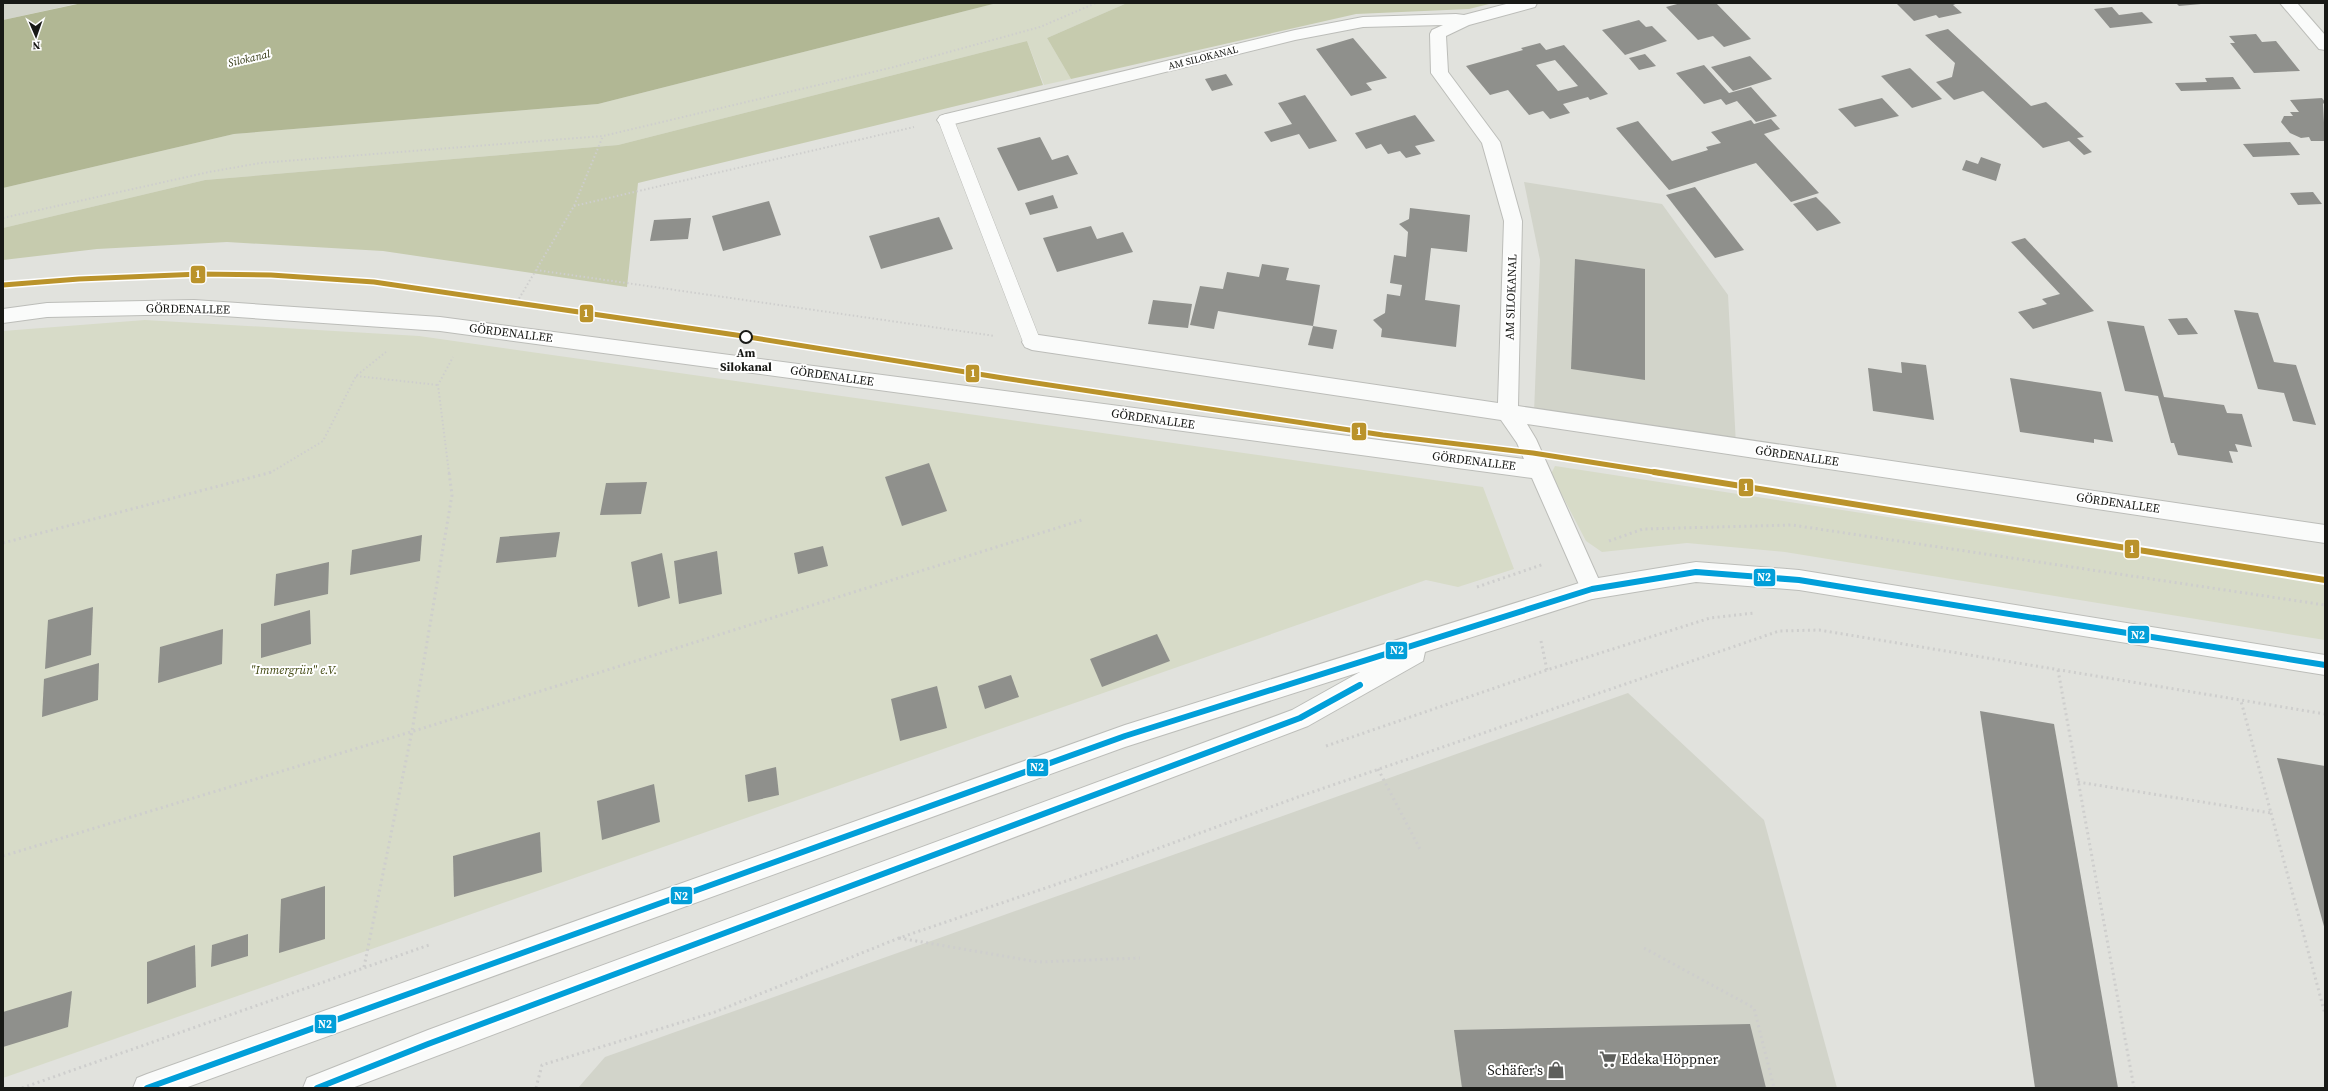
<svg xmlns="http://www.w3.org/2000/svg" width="2328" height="1091" viewBox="0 0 2328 1091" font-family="'Source Serif 4',serif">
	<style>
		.built { fill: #d2d4ca }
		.green { fill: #d7dbc8 }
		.forest { fill: #c6cbae }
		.water { fill: #b1b794 }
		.building { fill: #8f908c; fill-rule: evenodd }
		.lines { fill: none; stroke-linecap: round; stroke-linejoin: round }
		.service-casing { stroke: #bcbdb9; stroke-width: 1 }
		.minor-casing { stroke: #bcbdb9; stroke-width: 2 }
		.tertiary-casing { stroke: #bcbdb9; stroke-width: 2 }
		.path-far1 { stroke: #cececd; stroke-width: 2; stroke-dasharray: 1.5 2.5; stroke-linecap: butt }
		.path { stroke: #cececd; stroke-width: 3; stroke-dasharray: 2 3.5; stroke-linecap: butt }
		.service { fill: #fafbfa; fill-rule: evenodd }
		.minor { fill: #fafbfa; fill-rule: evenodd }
		.tertiary { fill: #fafbfa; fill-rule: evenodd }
		.bus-1-casing { stroke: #fff; stroke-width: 10 }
		.bus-1 { stroke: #029fd9; stroke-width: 6 }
		.tram-1-far1-casing { stroke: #fff; stroke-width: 8 }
		.tram-1-casing { stroke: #fff; stroke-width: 10 }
		.tram-1-far1 { stroke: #ba932b; stroke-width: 5 }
		.tram-1 { stroke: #ba932b; stroke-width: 6 }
		.stop-dot { fill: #fff; stroke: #181916; stroke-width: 2 }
		.labels { text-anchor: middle; stroke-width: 4; stroke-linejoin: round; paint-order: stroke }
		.far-street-label { font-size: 10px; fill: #181916; stroke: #fff }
		.far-water-label { font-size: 11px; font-style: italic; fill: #2f340e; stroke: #fff }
		.street-label { font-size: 12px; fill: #181916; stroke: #fff }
		.stop-label { font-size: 12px; font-weight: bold; fill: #181916; stroke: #fff }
		.park-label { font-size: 12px; font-style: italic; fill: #40470f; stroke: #fff }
		.near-poi-label { font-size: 14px; fill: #181916; stroke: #fff; text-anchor: start }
		.line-badge { stroke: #fff; stroke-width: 1.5 }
		.badge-label { font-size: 11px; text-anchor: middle; font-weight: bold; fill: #fff }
	</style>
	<rect width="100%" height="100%" fill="#e1e2dd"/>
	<g class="built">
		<polygon points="3,3 80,3 3,20"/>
		<polygon points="1524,182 1662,204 1728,295 1736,445 1534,413 1540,260"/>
		<polygon points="1628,693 1764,820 1837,1088 578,1088 605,1057"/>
	</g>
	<g class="green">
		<polygon points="997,3 1127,3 1047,38 1071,79 1044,85 1027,41 618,145 205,180 3,228 3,188 234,134 598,104"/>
		<polygon points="145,320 419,336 1483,487 1514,569 1458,587 1426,580 3,1078 3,331"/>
		<polygon points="1555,466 2325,584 2325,640 1785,552 1687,543 1602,552 1586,541 1551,474"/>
	</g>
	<g class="forest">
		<polygon points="1127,3 1493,3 1469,9 1356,14 1071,79 1047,38"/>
		<polygon points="1027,41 1043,85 638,183 627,287 383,251 227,242 97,249 3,260 3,228 205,180 618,145"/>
	</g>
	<polygon class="water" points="82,3 997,3 598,104 234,134 3,188 3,20"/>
	<g class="building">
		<polygon points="1681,3 1716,3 1751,39 1724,47 1713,36 1698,40 1666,7"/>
		<polygon points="1896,3 1958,3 1953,5 1962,13 1939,18 1936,15 1914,21"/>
		<polygon points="2176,3 2201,3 2201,4 2179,6"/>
		<polygon points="2112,7 2119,15 2142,12 2153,23 2110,28 2094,9"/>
		<polygon points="1639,20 1646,27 1652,26 1667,41 1625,55 1602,30"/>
		<polygon points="1948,29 2031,106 2046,102 2084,137 2077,138 2092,152 2084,155 2069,141 2043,148 1983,91 1954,100 1936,82 1952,77 1955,63 1925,35"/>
		<polygon points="2256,34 2262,42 2276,41 2300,71 2254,73 2230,43 2235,43 2229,36"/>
		<polygon points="1353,38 1387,78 1366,83 1372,90 1351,96 1316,49"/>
		<path d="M1540,43L1546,50L1564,45L1608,94L1590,100L1588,97L1563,104L1570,113L1550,119L1543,111L1529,115L1508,90L1490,95L1466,66L1523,50L1521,48ZM1555,60L1578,86L1558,91L1536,65Z"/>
		<polygon points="1645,54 1656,66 1639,70 1629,58"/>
		<polygon points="1750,56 1772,79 1733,91 1711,67"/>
		<polygon points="1704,65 1729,93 1751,87 1777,116 1756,122 1737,101 1726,105 1721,99 1704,104 1676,73"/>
		<polygon points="1910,68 1942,99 1912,108 1881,76"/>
		<polygon points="1226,74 1233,85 1212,91 1205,79"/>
		<polygon points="2233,77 2241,89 2181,91 2175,83 2207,82 2205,78"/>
		<polygon points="1305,95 1337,141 1309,149 1299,134 1271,142 1264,132 1292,124 1278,103"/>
		<polygon points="1882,98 1899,116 1855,127 1838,109"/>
		<polygon points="2322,98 2325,102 2323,104 2325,141 2311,141 2309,137 2301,138 2290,133 2281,122 2284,116 2293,116 2290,112 2299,112 2290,100"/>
		<polygon points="1415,115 1435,141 1415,146 1421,154 1406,158 1400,151 1388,154 1381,144 1366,149 1355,133"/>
		<polygon points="1771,119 1780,129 1764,134 1819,193 1791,202 1756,163 1669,190 1616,128 1638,121 1672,161 1708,150 1706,147 1721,143 1711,132 1751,120 1754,124"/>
		<polygon points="1040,137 1052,160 1068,155 1078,174 1018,191 997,148"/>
		<polygon points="2290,142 2300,155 2253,157 2243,144"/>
		<polygon points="1981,157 2001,164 1996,181 1962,170 1966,160 1978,164"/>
		<polygon points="1695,187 1744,250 1715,258 1666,195"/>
		<polygon points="2313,192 2322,204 2298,205 2290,193"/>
		<polygon points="1053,195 1058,208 1030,215 1025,203"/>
		<polygon points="1816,197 1828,209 1841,223 1817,231 1793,204"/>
		<polygon points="769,201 781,235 723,251 712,216"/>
		<polygon points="1410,208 1470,215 1467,252 1431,248 1425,300 1460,305 1456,347 1381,337 1382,329 1373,320 1385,313 1387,294 1400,296 1402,285 1390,283 1394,255 1406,257 1408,232 1399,224 1409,219"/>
		<polygon points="939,217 953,249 881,269 869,236"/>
		<polygon points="691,218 688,239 650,241 654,220"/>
		<polygon points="1091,226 1097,239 1123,232 1133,252 1057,272 1043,238"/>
		<polygon points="2025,238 2094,311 2033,329 2018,312 2047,304 2042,299 2060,294 2011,242"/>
		<polygon points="1575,259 1645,269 1645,380 1571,369"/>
		<polygon points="1262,264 1289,268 1286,280 1320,285 1313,326 1218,311 1214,329 1190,325 1200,286 1223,289 1227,272 1259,277"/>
		<polygon points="1153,300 1192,304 1188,328 1148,324"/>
		<polygon points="2234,310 2258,313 2274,362 2296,365 2316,425 2293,421 2284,393 2258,389"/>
		<polygon points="2187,318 2198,334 2178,335 2168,319"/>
		<polygon points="2107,321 2144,326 2164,397 2224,405 2227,413 2242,414 2252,447 2235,444 2238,452 2229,451 2233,463 2178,455 2174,443 2171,443 2158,396 2125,391"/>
		<polygon points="1313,326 1337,330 1333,349 1308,345"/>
		<polygon points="1901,362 1926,365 1934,420 1873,411 1868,368 1902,373"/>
		<polygon points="2010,378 2101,392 2113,442 2094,439 2094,443 2020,432"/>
		<polygon points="929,463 947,511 902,526 885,477"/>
		<polygon points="647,482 641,514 600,515 606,483"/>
		<polygon points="560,532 556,557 496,563 500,537"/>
		<polygon points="422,535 420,561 350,575 352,550"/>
		<polygon points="823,546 828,566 798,574 794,553"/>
		<polygon points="717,551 722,594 679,604 674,561"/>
		<polygon points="662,553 670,598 638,607 631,562"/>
		<polygon points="329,562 328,594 274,606 276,574"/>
		<polygon points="93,607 91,655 45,669 48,620"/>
		<polygon points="310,610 311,644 261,658 261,624"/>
		<polygon points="223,629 222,664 158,683 160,647"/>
		<polygon points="1157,634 1170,661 1102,687 1090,659"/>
		<polygon points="99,663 98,700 42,717 44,679"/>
		<polygon points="1011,675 1019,697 985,709 978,686"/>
		<polygon points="937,686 947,728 900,741 891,699"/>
		<polygon points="1980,711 2054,724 2118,1088 2035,1088"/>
		<polygon points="2277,758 2325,766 2325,930"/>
		<polygon points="776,767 779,795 748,802 745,775"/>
		<polygon points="654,784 660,822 602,840 597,801"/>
		<polygon points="540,832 542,872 454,897 453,856"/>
		<polygon points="325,886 325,939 279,953 281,899"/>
		<polygon points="248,934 248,956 211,967 212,945"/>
		<polygon points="195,945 196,987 147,1004 147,962"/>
		<polygon points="72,991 68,1027 3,1047 3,1012"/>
		<polygon points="1750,1024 1766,1088 1462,1088 1454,1030"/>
	</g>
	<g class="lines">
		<g class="service-casing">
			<polygon id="service" points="946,114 952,116 954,120 1041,342 1039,347 1032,349 1025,347 1023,342 938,120 940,116"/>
		</g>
		<g class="minor-casing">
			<g id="minor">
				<polygon points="1510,3 1537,3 1535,7 1469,25 1446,36 1448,72 1500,142 1522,221 1518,406 2325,525 2325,543 1527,424 1536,439 1603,589 1600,596 1592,599 1584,596 1532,478 440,331 194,314 47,317 3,323 3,309 47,303 194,300 440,317 1524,459 1517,443 1501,420 1032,350 1025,347 1022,342 1025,337 1032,334 1498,403 1504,221 1482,143 1431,73 1430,34 1432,30 1443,25 1363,27 1295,40 946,126 940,124 937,120 940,116 946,114 1295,30 1363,17 1456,14 1464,15"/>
				<polygon points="2280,3 2297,3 2325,35 2325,50 2319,49"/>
			</g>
		</g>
		<g class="tertiary-casing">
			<polygon id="tertiary" points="1696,562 1799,570 2325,655 2325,675 1799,590 1696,582 1592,599 1425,652 1423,661 1308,726 352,1088 303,1088 307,1078 428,1030 1292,710 1360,672 1125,747 185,1088 133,1088 137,1078 147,1074 1125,725 1592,579"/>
		</g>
		<g class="path-far1">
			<polyline points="574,206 914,127"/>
			<polyline points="3,218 209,172 260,163 603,136 894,67 1040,27 1096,3"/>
			<polyline points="536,270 995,336"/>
			<polyline points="517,302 574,206 603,136"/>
			<polyline points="356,376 438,385"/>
			<polyline points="270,473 323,441 356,376 386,352"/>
			<polyline points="449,473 438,385 453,357"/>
		</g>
		<g class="path">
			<polyline points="1609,541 1643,529 1792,525 2325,605"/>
			<polyline points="3,543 272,472"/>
			<polyline points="1477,587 1544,564"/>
			<polyline points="1541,641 1547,670"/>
			<polyline points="2058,670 2134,1088"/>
			<polyline points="1326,746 1547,670 1710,618 1754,613"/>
			<polyline points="1378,769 1421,851"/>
			<polyline points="2078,782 2271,813 2241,701"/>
			<polyline points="2271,813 2325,1014"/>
			<polyline points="3,856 430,726 1082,520"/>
			<polyline points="899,938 1038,962 1140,958"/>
			<polyline points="1644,948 1754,1008 1774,1088"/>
			<polyline points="364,967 412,731 452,495 449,472"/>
			<polyline points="22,1088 429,945"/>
			<polyline points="536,1088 542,1065 715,1012 899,938 1110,866 1298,797 1779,631 1819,630 2325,714"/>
		</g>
		<use href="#service" class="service"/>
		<use href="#minor" class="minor"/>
		<use href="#tertiary" class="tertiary"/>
		<g class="bus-1-casing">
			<g id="bus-1">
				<polyline points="147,1088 1125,736 1592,589 1696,572 1799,580 2325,665"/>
				<polyline points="317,1088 428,1044 1300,718 1360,685"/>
			</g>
		</g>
		<use href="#bus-1" class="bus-1"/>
		<g class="tram-1-far1-casing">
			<polyline id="tram-1-far1" points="3,285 79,279 201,274 271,275 374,282 736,335 1003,378 1383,435 1533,453 1660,473"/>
		</g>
		<g class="tram-1-casing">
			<polyline id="tram-1" points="1654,472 2325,580"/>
		</g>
		<use href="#tram-1-far1" class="tram-1-far1"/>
		<use href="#tram-1" class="tram-1"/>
	</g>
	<defs>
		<g id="supermarket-bare" transform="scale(1.38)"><path d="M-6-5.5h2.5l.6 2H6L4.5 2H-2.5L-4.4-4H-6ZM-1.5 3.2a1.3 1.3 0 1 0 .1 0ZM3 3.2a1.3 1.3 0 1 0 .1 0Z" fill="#5e5f5c" stroke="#fff" stroke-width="2.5" paint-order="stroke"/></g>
		<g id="shop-bare" transform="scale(1.38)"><path d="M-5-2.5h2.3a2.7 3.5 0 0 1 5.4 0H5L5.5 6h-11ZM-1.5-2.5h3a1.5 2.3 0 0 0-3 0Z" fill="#5e5f5c" stroke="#fff" stroke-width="2.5" paint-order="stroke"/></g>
	</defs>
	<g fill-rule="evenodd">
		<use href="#supermarket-bare" x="1608" y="1059"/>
		<use href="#shop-bare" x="1556" y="1070"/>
	</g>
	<circle class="stop-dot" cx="746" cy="337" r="6"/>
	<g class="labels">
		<g class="far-street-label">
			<text transform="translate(1203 57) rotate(-14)" y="4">AM SILOKANAL</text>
		</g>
		<g class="far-water-label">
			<text transform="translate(249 58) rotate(-13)" y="4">Silokanal</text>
		</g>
		<g class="street-label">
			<text transform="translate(1511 297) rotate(-88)" y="4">AM SILOKANAL</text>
			<text transform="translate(188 309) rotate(1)" y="4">GÖRDENALLEE</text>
			<text transform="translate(511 333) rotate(7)" y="4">GÖRDENALLEE</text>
			<text transform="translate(832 376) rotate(8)" y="4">GÖRDENALLEE</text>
			<text transform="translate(1153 419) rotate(8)" y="4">GÖRDENALLEE</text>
			<text transform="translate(1797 456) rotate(8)" y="4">GÖRDENALLEE</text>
			<text transform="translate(1474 461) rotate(7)" y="4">GÖRDENALLEE</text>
			<text transform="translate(2118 503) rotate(8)" y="4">GÖRDENALLEE</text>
		</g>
		<g class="stop-label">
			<text x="746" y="357">Am<tspan x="746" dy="14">Silokanal</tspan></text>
		</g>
		<g class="park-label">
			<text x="294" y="674">"Immergrün" e.V.</text>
		</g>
		<g class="near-poi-label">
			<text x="1621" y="1064">Edeka Höppner</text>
			<text x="1543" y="1075" text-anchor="end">Schäfer's</text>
		</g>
	</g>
	<g class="line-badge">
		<rect x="190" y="265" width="16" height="19" rx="4" fill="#ba932b"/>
		<rect x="579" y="304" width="15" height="19" rx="4" fill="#ba932b"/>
		<rect x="965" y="364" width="15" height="19" rx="4" fill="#ba932b"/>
		<rect x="1351" y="422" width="16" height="19" rx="4" fill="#ba932b"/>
		<rect x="1738" y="478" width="16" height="19" rx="4" fill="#ba932b"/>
		<rect x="2124" y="539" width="16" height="20" rx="4" fill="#ba932b"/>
		<rect x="1753" y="568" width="23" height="19" rx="4" fill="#029fd9"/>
		<rect x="2127" y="625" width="23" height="19" rx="4" fill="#029fd9"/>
		<rect x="1385" y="641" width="23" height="19" rx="4" fill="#029fd9"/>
		<rect x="1026" y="758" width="23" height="19" rx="4" fill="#029fd9"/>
		<rect x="670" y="886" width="23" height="19" rx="4" fill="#029fd9"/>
		<rect x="314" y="1014" width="23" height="20" rx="4" fill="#029fd9"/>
	</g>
	<g class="badge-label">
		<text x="198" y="278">1</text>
		<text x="586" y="317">1</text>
		<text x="973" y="377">1</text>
		<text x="1359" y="435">1</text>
		<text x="1746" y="491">1</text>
		<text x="2132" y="553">1</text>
		<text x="1764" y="581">N2</text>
		<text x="2138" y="639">N2</text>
		<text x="1397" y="654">N2</text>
		<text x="1037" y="771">N2</text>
		<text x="681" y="900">N2</text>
		<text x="325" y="1028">N2</text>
	</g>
	<rect width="2328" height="1091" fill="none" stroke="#181916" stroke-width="8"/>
	<g transform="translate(36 36) rotate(178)" stroke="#ffffff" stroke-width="3" paint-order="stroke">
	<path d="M0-3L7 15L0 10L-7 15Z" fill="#181916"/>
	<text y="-6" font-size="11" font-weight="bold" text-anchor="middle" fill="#181916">N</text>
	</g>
</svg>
